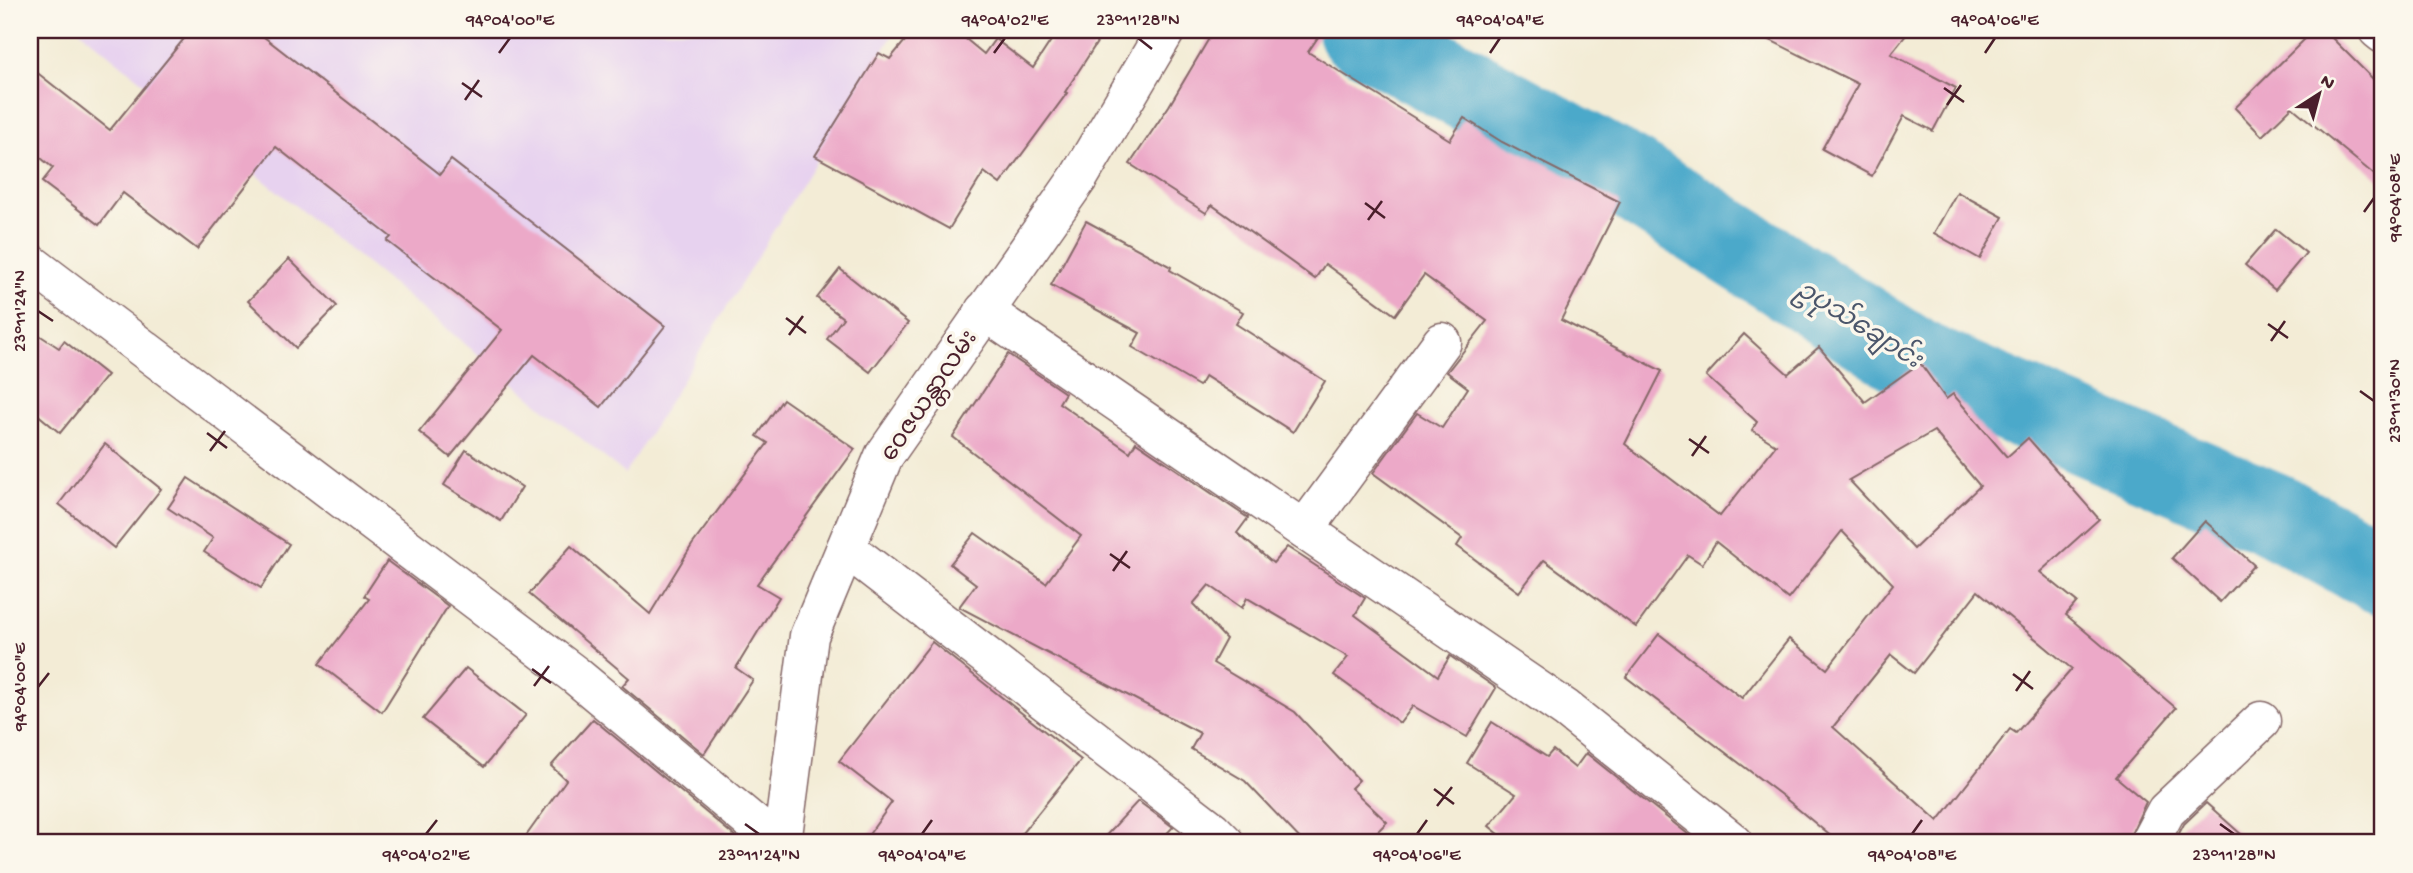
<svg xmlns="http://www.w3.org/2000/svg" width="2413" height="873" viewBox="0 0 2413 873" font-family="'Gochi Hand','Noto Sans Myanmar',sans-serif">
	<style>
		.built { fill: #e7d2ef }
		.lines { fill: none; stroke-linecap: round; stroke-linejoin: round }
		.river { stroke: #4ca9ca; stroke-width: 84 }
		.building { fill: #eca9c8; fill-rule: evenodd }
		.street-casing { stroke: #856767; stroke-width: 41 }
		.street { stroke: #fff; stroke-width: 38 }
		.ticks { fill: none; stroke: #4a1f2b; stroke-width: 2.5 }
		.labels { text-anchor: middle; stroke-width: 7; stroke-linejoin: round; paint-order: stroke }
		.street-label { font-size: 24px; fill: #4a1f2b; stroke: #fbf7ec }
		.water-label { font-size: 26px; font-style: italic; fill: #4b566b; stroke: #fbf7ec }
		.neatline { fill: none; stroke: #4a1f2b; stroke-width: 2.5 }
		.ticks-label { font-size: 18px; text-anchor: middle; fill: #4a1f2b }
	</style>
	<rect width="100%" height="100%" fill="#fbf7ec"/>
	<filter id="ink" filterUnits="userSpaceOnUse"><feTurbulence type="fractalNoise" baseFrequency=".0143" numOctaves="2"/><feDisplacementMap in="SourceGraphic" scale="14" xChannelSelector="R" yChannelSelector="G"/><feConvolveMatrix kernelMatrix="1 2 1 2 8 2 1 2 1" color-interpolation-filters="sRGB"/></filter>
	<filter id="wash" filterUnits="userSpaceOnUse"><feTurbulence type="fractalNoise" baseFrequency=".00686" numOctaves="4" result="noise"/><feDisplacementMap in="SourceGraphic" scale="28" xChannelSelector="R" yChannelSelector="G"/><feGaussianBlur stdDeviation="1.57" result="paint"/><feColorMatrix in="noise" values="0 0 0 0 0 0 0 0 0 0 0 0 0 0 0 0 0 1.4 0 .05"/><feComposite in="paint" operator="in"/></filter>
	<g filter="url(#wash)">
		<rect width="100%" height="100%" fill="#f3ecd6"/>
		<polygon class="built" points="79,30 896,30 625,474"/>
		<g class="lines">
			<polyline class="river" points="1359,30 1634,181 1920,363 2271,513 2383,573"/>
		</g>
		<g id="blocks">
			<g class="building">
				<polygon points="191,30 255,30 440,174 451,160 665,326 601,407 534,355 450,457 419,432 502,330 387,241 391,237 276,147 197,249 123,193 99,225 42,182 53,168 30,149 30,67 110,130"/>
				<polygon points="914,30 955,30 984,54 995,39 1033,68 1058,30 1105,30 1065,92 1067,93 1000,184 984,172 949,229 815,156 879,53 890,59"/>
				<path d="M1214,30H1323L1308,52L1450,140L1464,118L1502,142L1620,202L1561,320L1662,371L1625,444L1720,516L1776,445L1752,430L1757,422L1706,376L1744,334L1788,374L1819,347L1865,402L1920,363L1946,399L1953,394L2007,457L2028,438L2099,519L2040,572L2077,602L2066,615L2176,708L2116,777L2146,802L2127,843H1839L1780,794L1626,677L1659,634L1742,698L1789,639L1827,669L1893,584L1842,531L1788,599L1716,542L1702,564L1688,555L1636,627L1544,560L1519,592L1457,546L1462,538L1373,473L1417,413L1442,428L1468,388L1447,372L1487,321L1424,275L1395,315L1325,264L1315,279L1212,205L1206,213L1130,164L1169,106ZM1934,431L1980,486L1914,549L1849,480ZM1978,591L2072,669L2016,733L2010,729L1938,821L1833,727L1891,655L1914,673Z"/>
				<polygon points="1750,30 1910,30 1891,54 1956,88 1933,131 1904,116 1872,176 1822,149 1858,84"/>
				<polygon points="2314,30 2324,30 2383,89 2383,182 2292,107 2262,136 2235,108"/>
				<polygon points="1957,192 2003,217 1980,259 1934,233"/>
				<polygon points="1086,221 1171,267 1170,270 1243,312 1236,324 1325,381 1293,432 1205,376 1199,386 1132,347 1140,333 1051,285"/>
				<polygon points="2276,229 2306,253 2275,290 2245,265"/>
				<polygon points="289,259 337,306 296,348 248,301"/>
				<polygon points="840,269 908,323 870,372 827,339 843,318 817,298"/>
				<polygon points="30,329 59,348 64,341 107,375 60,433 30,408"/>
				<polygon points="1008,354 1065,393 1059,403 1130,452 1136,442 1248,518 1237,533 1273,563 1287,547 1365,598 1355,615 1438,676 1450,656 1496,688 1467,737 1413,706 1400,723 1334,675 1348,657 1247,598 1242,608 1209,585 1193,604 1226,639 1213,663 1295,712 1359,780 1351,788 1387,822 1366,843 1304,843 1245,781 1191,749 1200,733 959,607 976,584 950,564 975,533 1046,583 1081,536 953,437"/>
				<polygon points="783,399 855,449 757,584 779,597 736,668 753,680 704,754 622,686 629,678 529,594 571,546 650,614 692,545 768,443 757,436"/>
				<polygon points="105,444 161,489 114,548 59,504"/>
				<polygon points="466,450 522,487 501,521 444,485"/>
				<polygon points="188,478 289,544 261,588 204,552 213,538 168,508"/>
				<polygon points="2205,521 2254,565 2220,602 2172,558"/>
				<polygon points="387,561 448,606 382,712 319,664 369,599 364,596"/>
				<polygon points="932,642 1081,760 1014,843 863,843 892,802 839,761"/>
				<polygon points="466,668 526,715 484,767 423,719"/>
				<polygon points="593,719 743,843 521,843 566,780 551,766"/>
				<polygon points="1492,722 1547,757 1553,750 1575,768 1586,753 1699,843 1510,843 1489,826 1516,794 1467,763"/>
				<polygon points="1138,801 1173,827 1158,843 1099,843"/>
				<polygon points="2206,803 2251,843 2174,843 2184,824"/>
			</g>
		</g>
	</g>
	<g filter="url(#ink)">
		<use href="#blocks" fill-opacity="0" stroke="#856767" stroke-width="2"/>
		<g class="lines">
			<g class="street-casing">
				<g id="street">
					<polyline points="2378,30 2383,34"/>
					<polyline points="30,263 575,675 777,843"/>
					<polyline points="984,311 1566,709 1734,843"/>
					<polyline points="1304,530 1442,342"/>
					<polyline points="846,548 1212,830 1225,843"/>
					<polyline points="782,843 809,636 884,456 1079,177 1166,30"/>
					<polyline points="2149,843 2166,811 2261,721"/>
				</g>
			</g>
			<use href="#street" class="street"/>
		</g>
	</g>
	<path class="ticks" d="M1138,38L1152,49M499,53L510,38M994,53L1005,38M1490,53L1500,38M1985,53L1995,38M462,83L482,97M1944,88L1964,102M465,100L479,80M1947,105L1961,85M1365,203L1385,218M2364,212L2374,198M1368,220L1382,201M38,311L53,321M786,318L806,333M2268,324L2288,338M789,335L803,316M2271,341L2285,321M2360,391L2374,401M207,433L227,448M1689,439L1709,453M210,451L225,431M1692,456L1706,436M1110,554L1130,568M1113,571L1127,551M532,669L551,683M2013,674L2033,689M534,686L549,666M38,687L49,673M2016,691L2030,671M1434,789L1454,804M1437,806L1452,787M745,824L759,834M2220,824L2234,834M426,834L437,820M922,834L932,820M1417,834L1427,820M1912,834L1922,820"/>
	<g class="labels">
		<g class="street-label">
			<text transform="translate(928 395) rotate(-56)" y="8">ဝေဇယန္တာလမ်း</text>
		</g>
		<g class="water-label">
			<text transform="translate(1860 323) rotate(32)" y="9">ဥပုသ်ချောင်း</text>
		</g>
	</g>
	<rect width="2413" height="873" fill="none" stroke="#fbf7ec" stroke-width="77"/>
	<g transform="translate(2319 94) rotate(36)" stroke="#fbf7ec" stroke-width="5" paint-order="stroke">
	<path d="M0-5L12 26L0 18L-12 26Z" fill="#4a1f2b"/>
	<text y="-10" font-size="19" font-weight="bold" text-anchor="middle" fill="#4a1f2b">N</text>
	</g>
	<rect x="38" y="38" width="2336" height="796" class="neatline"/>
	<g class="ticks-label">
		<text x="510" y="25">94°04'00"E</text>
		<text x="1005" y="25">94°04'02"E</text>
		<text x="1138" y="25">23°11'28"N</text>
		<text x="1500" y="25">94°04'04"E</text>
		<text x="1995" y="25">94°04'06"E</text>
		<text transform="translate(2394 198) rotate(-90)" y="6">94°04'08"E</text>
		<text transform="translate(19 311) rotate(-90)" y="6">23°11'24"N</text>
		<text transform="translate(2394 401) rotate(-90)" y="6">23°11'30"N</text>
		<text transform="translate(19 687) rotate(-90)" y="6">94°04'00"E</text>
		<text x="426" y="860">94°04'02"E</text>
		<text x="759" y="860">23°11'24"N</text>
		<text x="922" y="860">94°04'04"E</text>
		<text x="1417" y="860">94°04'06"E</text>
		<text x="1912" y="860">94°04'08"E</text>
		<text x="2234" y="860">23°11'28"N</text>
	</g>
</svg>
